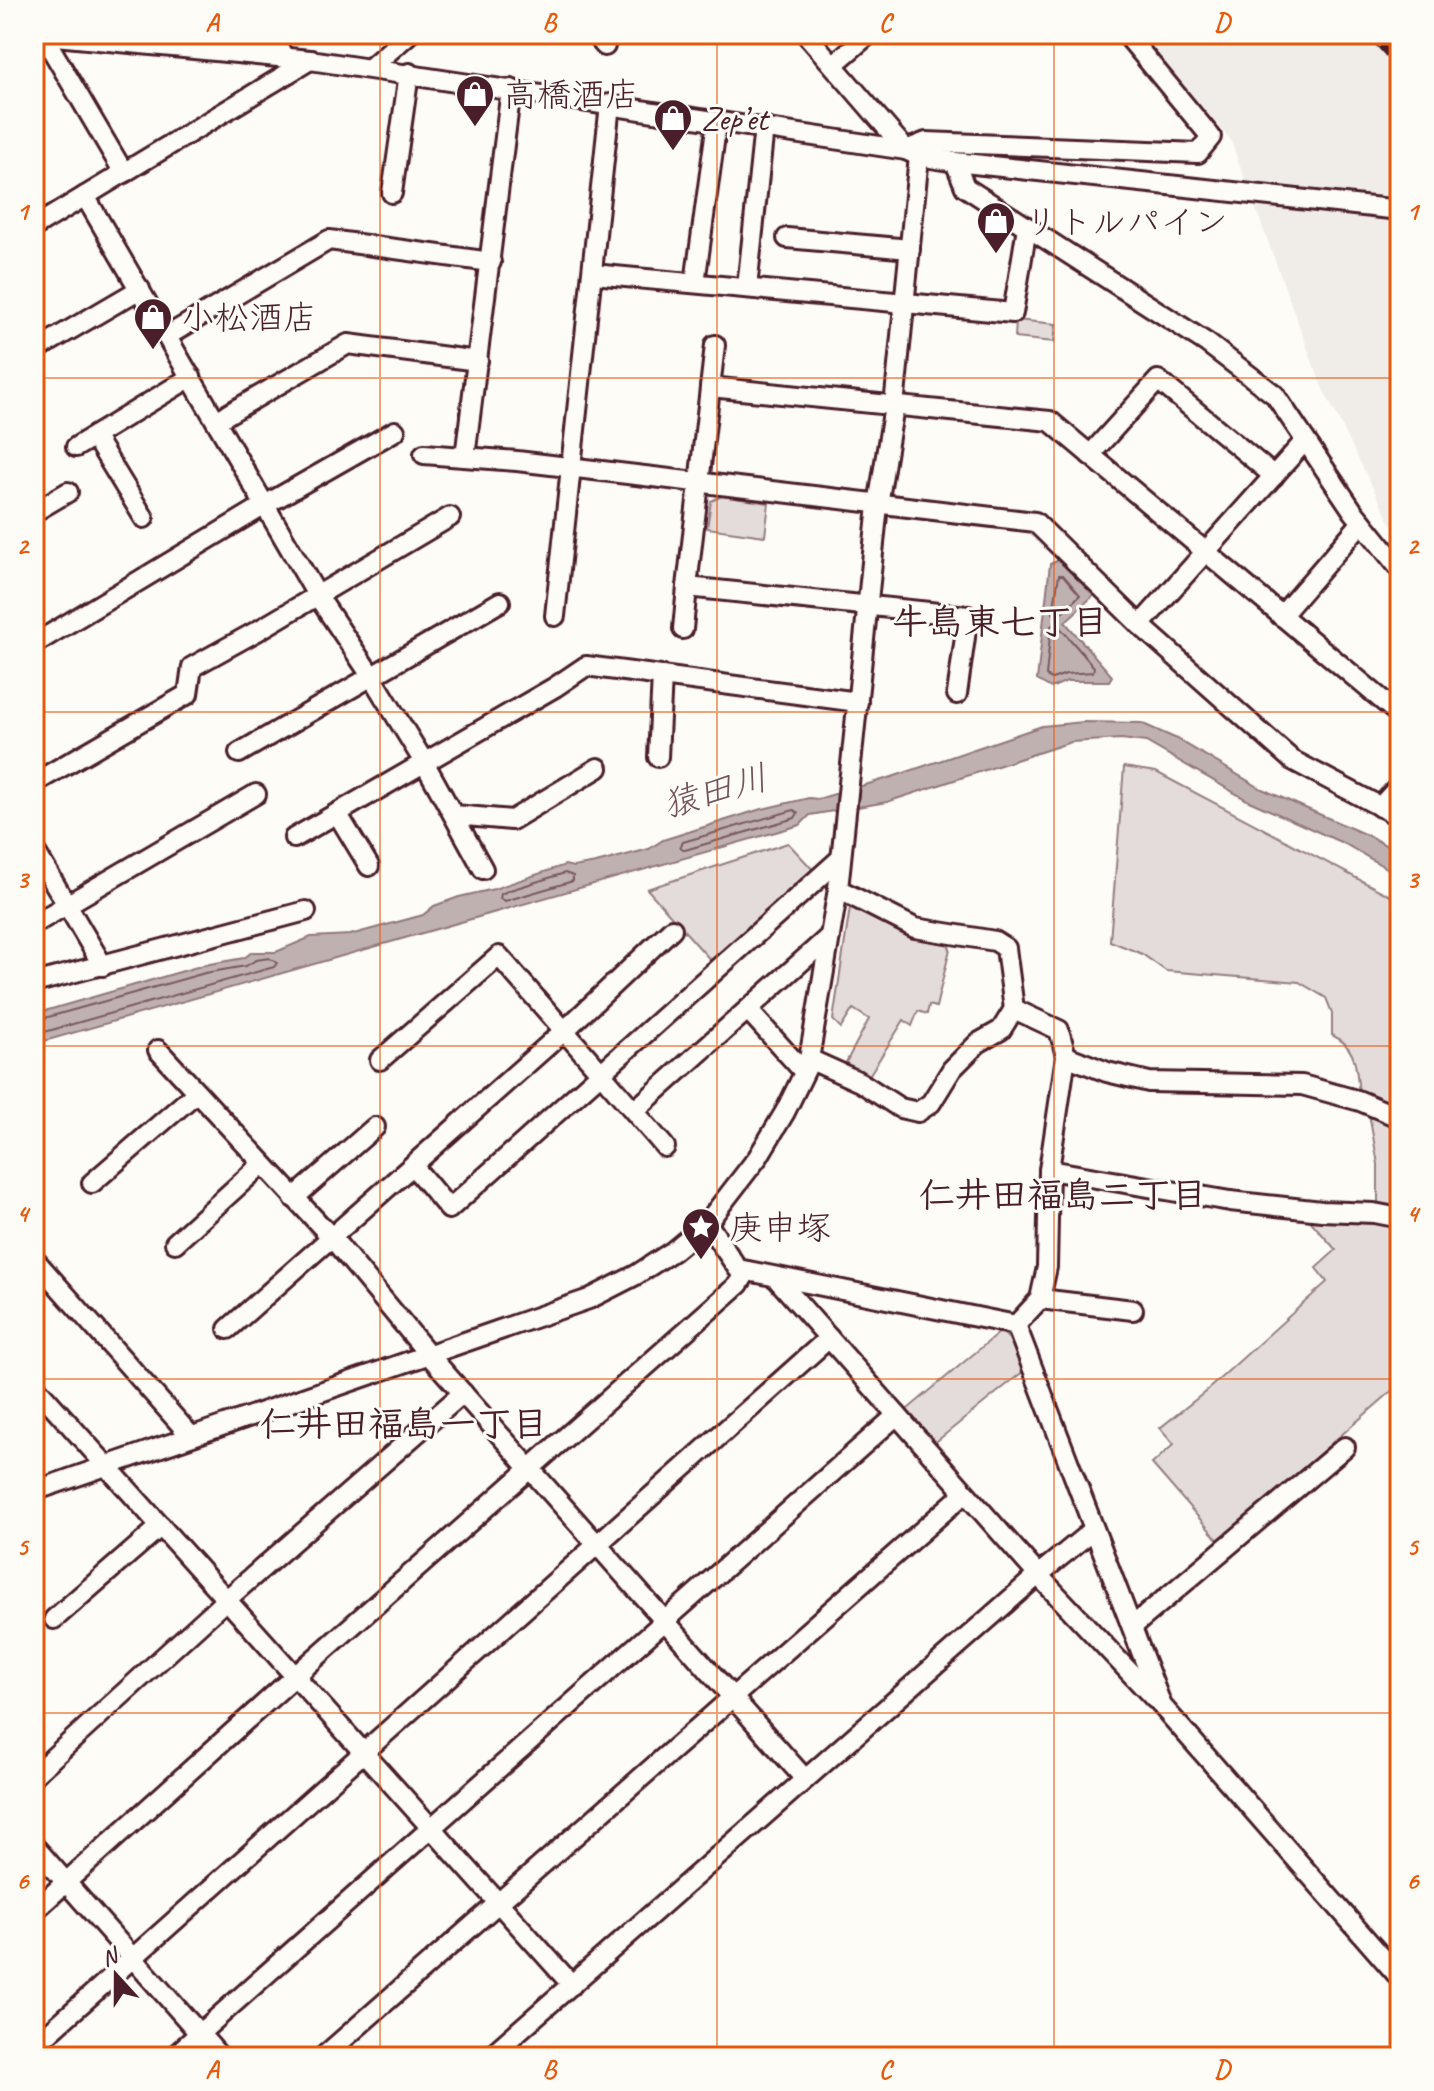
<svg xmlns="http://www.w3.org/2000/svg" width="1434" height="2091" font-family="Caveat,'Klee One',sans-serif">
  <rect width="100%" height="100%" fill="#fdfcf7"/>
  <filter id="ink" filterUnits="userSpaceOnUse"><feTurbulence type="fractalNoise" baseFrequency=".0125" numOctaves="2"/><feDisplacementMap in="SourceGraphic" scale="16" xChannelSelector="R" yChannelSelector="G"/><feConvolveMatrix kernelMatrix="1 2 1 2 8 2 1 2 1" color-interpolation-filters="sRGB"/></filter>
  <g filter="url(#ink)">
    <path fill="#f0ece8" d="M1140,34L1400,35V541L1322,387L1230,139Z"/>
    <g fill="#e3dcda" stroke="#967e82" stroke-width="2">
      <path d="M1016,320L1056,324L1054,342L1015,338Z"/>
      <path d="M722,496L769,503L765,536L707,528L711,501Z"/>
      <path d="M1124,767L1156,772L1400,901V932L1393,950L1400,962V1111L1359,1093C1356,1068 1357,1047 1332,1035V1013L1326,998L1299,982L1166,971L1142,954L1110,941Z"/>
      <path d="M788,843L816,873L713,963L647,889Z"/>
      <path d="M851,901L947,940L950,949L936,1007L929,1005L927,1014L918,1011L912,1026L904,1020L867,1079L843,1068L869,1019L853,1009L841,1028L833,1020Z"/>
      <path d="M1369,1114L1400,1129V1210L1378,1205V1164Z"/>
      <path d="M1305,1215L1400,1223V1384L1219,1541L1152,1464L1174,1444L1160,1428L1205,1392L1327,1282L1316,1268L1336,1250Z"/>
      <path d="M1001,1331L1015,1345L1025,1370L932,1445L903,1413Z"/>
    </g>
    <g fill="#c0b1b1" stroke="#91777b" stroke-width="2">
      <path d="M1059,560L1094,595L1065,622L1112,676L1109,681H1067L1051,688L1037,680L1050,564Z"/>
      <path d="M1084,722L1141,723L1177,739L1262,789L1371,837L1400,853V876L1345,844L1249,801L1146,742L1121,739L1071,742L887,802L810,815L800,825L34,1044V1014L204,965L244,958L252,952H276L311,937L350,935L423,915L434,906L459,897L494,889L565,865L573,867L596,863L649,849L663,840L758,810L809,798L818,799L892,777L1042,726Z"/>
    </g>
    <g fill="none" stroke-linecap="round" stroke-linejoin="round">
      <g stroke="#795961" stroke-width="2">
        <path d="M1059,575H1063L1080,595L1057,617L1053,613Z"/>
        <path d="M1056,623L1094,667L1093,672L1066,674L1052,679L1046,676L1051,626Z"/>
        <path d="M794,810L798,813L795,818L685,850L680,847L683,842Z"/>
        <path d="M565,873L573,876V881L505,901L500,899L501,894L510,890Z"/>
        <path d="M34,1021L205,973L246,966L256,960L269,958L277,963L274,967L34,1035"/>
      </g>
      <defs>
        <g id="minor">
          <path d="M34,34L310,60L906,150L919,156L955,162L1400,210"/>
          <path d="M270,34L284,57"/>
          <path d="M595,34L605,46"/>
          <path d="M806,34L906,150"/>
          <path d="M43,35L124,173"/>
          <path d="M834,64L869,34"/>
          <path d="M370,68L409,34"/>
          <path d="M906,150L926,142L1198,153L1211,137L1126,34"/>
          <path d="M955,162L965,187L1207,343L1275,395L1353,511L1400,569"/>
          <path d="M392,193L409,73"/>
          <path d="M85,196L317,595L372,677L424,762L483,869"/>
          <path d="M34,227L310,60"/>
          <path d="M787,238L910,249"/>
          <path d="M593,274L1013,313L1027,227"/>
          <path d="M695,283L717,121"/>
          <path d="M747,288L764,127"/>
          <path d="M167,336L329,240L491,262"/>
          <path d="M715,345L687,587L968,616L957,694"/>
          <path d="M34,351L140,289"/>
          <path d="M710,387L1050,421L1400,715"/>
          <path d="M216,421L348,344L478,361"/>
          <path d="M94,436L144,518"/>
          <path d="M76,447L191,377"/>
          <path d="M424,454L517,461L1035,522L1140,625L1292,760L1400,817"/>
          <path d="M1090,455L1158,380L1274,476"/>
          <path d="M465,457L511,89"/>
          <path d="M34,512L68,492"/>
          <path d="M555,616L610,104"/>
          <path d="M1281,616L1362,522"/>
          <path d="M1140,625L1304,442"/>
          <path d="M683,629L687,587"/>
          <path d="M34,644L265,505L395,431"/>
          <path d="M239,753L500,602"/>
          <path d="M658,757L662,676"/>
          <path d="M34,783L188,694L192,667L259,630L450,517"/>
          <path d="M1380,807L1400,785"/>
          <path d="M337,813L369,866"/>
          <path d="M454,815L512,820L598,768"/>
          <path d="M294,838L555,687L586,666L858,702"/>
          <path d="M34,849L103,966"/>
          <path d="M838,889L915,928L995,941L1006,948L1014,1009L1059,1030L1066,1056L1049,1170L1047,1267L1040,1299L1016,1325"/>
          <path d="M34,924L256,794"/>
          <path d="M34,983L306,911"/>
          <path d="M748,1010L804,1072"/>
          <path d="M158,1050L333,1239L429,1355L805,1779"/>
          <path d="M1066,1056L1107,1072L1149,1082L1302,1085L1360,1101L1400,1118"/>
          <path d="M809,1059L860,1082L900,1108L918,1112L931,1103L952,1069L978,1043L1001,1030L1014,1009"/>
          <path d="M380,1060L499,956L601,1073L840,859"/>
          <path d="M634,1111L830,936"/>
          <path d="M413,1166L449,1209L601,1073L665,1147"/>
          <path d="M1049,1170L1230,1201L1322,1211L1374,1213L1400,1218"/>
          <path d="M92,1183L196,1093"/>
          <path d="M294,1198L375,1127"/>
          <path d="M707,1223L738,1269L1016,1325L1162,1706L1400,1978"/>
          <path d="M175,1243L262,1164"/>
          <path d="M34,1259L190,1435"/>
          <path d="M777,1279L1038,1575L1155,1699"/>
          <path d="M1040,1299L1133,1310"/>
          <path d="M228,1329L564,1031L672,929"/>
          <path d="M34,1385L572,1985"/>
          <path d="M34,1491L589,1299L636,1275L673,1251L707,1223L758,1157L785,1112L808,1065L838,889L878,505L894,406L919,156"/>
          <path d="M54,1619L161,1526"/>
          <path d="M1133,1626L1345,1447"/>
          <path d="M34,1775L227,1599L463,1393"/>
          <path d="M34,1846L220,2057"/>
          <path d="M34,1911L295,1676L739,1284L747,1271"/>
          <path d="M34,2046L829,1338"/>
          <path d="M173,2057L897,1415"/>
          <path d="M323,2057L965,1493"/>
          <path d="M489,2057L1038,1575L1093,1530"/>
        </g>
      </defs>
      <use href="#minor" stroke="#4a1f2b" stroke-width="24"/>
      <use href="#minor" stroke="#fdfcf7" stroke-width="18"/>
      <defs>
        <g id="rail">
          <path d="M1371,34L1400,67"/>
          <path d="M1387,34L1400,49"/>
        </g>
      </defs>
      <use href="#rail" stroke="#4a1f2b" stroke-width="8"/>
      <use href="#rail" stroke="#fdfcf7" stroke-width="5" stroke-dasharray="15" stroke-linecap="butt"/>
    </g>
  </g>
  <path fill="none" stroke="#e8590c" stroke-width="2" stroke-opacity="0.55" d="M380,34V2057M717,34V2057M1054,34V2057M34,378H1400M34,712H1400M34,1046H1400M34,1379H1400M34,1713H1400"/>
  <defs>
    <symbol id="shop-pin" viewBox="-11 -11 22 30"><path d="M0 17L-7.5 6A9.5 9.5 0 1 1 7.5 6Z" fill="#4a1f2b" stroke="#fdfcf7"/><path d="M-5-2.5h2.3a2.7 3.5 0 0 1 5.4 0H5L5.5 6h-11ZM-1.5-2.5h3a1.5 2.3 0 0 0-3 0Z" fill="#fff"/></symbol>
    <symbol id="sight-pin" viewBox="-11 -11 22 30"><path d="M0 17L-7.5 6A9.5 9.5 0 1 1 7.5 6Z" fill="#4a1f2b" stroke="#fdfcf7"/><path d="M0-6L1.8-2.2L6-1.7L2.9 1.2L3.7 5.4L0 3.3L-3.7 5.4L-2.9 1.2L-6-1.7L-1.8-2.2Z" fill="#fff"/></symbol>
  </defs>
  <g fill-rule="evenodd">
    <use href="#shop-pin" x="453" y="72" width="44" height="60"/>
    <use href="#shop-pin" x="651" y="96" width="44" height="60"/>
    <use href="#shop-pin" x="974" y="199" width="44" height="60"/>
    <use href="#shop-pin" x="131" y="295" width="44" height="60"/>
    <use href="#sight-pin" x="679" y="1205" width="44" height="60"/>
  </g>
  <g text-anchor="middle" dominant-baseline="central" stroke-width="6" stroke-linejoin="round" paint-order="stroke">
    <g font-size="34" fill="#4a1f2b" stroke="#fdfcf7" text-anchor="start">
      <text x="503" y="94">高橋酒店</text>
      <text x="701" y="118">Zep’et</text>
      <text x="1024" y="221">リトルパイン</text>
      <text x="181" y="317">小松酒店</text>
      <text x="729" y="1227">庚申塚</text>
    </g>
    <g font-size="36" font-weight="bold" fill="#4a1f2b" stroke="#fdfcf7">
      <text x="1000" y="622">牛島東七丁目</text>
      <text x="1063" y="1195">仁井田福島二丁目</text>
      <text x="404" y="1424">仁井田福島一丁目</text>
    </g>
    <g font-size="36" font-style="italic" fill="#73525a" stroke="#fdfcf7">
      <text transform="translate(715 791) rotate(-16)">猿田川</text>
    </g>
  </g>
  <rect width="1434" height="2091" fill="none" stroke="#fdfcf7" stroke-width="88"/>
  <g transform="translate(116 1975) rotate(339)" stroke="#fdfcf7" stroke-width="6" paint-order="stroke">
  <path d="M0-6L14 30L0 20L-14 30Z" fill="#4a1f2b"/>
  <text y="-12" font-size="22" font-weight="bold" text-anchor="middle" fill="#4a1f2b">N</text>
  </g>
  <rect x="44" y="44" width="1346" height="2003" fill="none" stroke="#e8590c" stroke-width="3"/>
  <g font-size="26" text-anchor="middle" font-weight="bold" fill="#e8590c">
    <text x="212" y="31">A</text>
    <text x="549" y="31">B</text>
    <text x="885" y="31">C</text>
    <text x="1222" y="31">D</text>
    <text x="22" y="220">1</text>
    <text x="1412" y="220">1</text>
    <text x="22" y="554">2</text>
    <text x="1412" y="554">2</text>
    <text x="22" y="888">3</text>
    <text x="1412" y="888">3</text>
    <text x="22" y="1222">4</text>
    <text x="1412" y="1222">4</text>
    <text x="22" y="1555">5</text>
    <text x="1412" y="1555">5</text>
    <text x="22" y="1889">6</text>
    <text x="1412" y="1889">6</text>
    <text x="212" y="2078">A</text>
    <text x="549" y="2078">B</text>
    <text x="885" y="2078">C</text>
    <text x="1222" y="2078">D</text>
  </g>
</svg>
